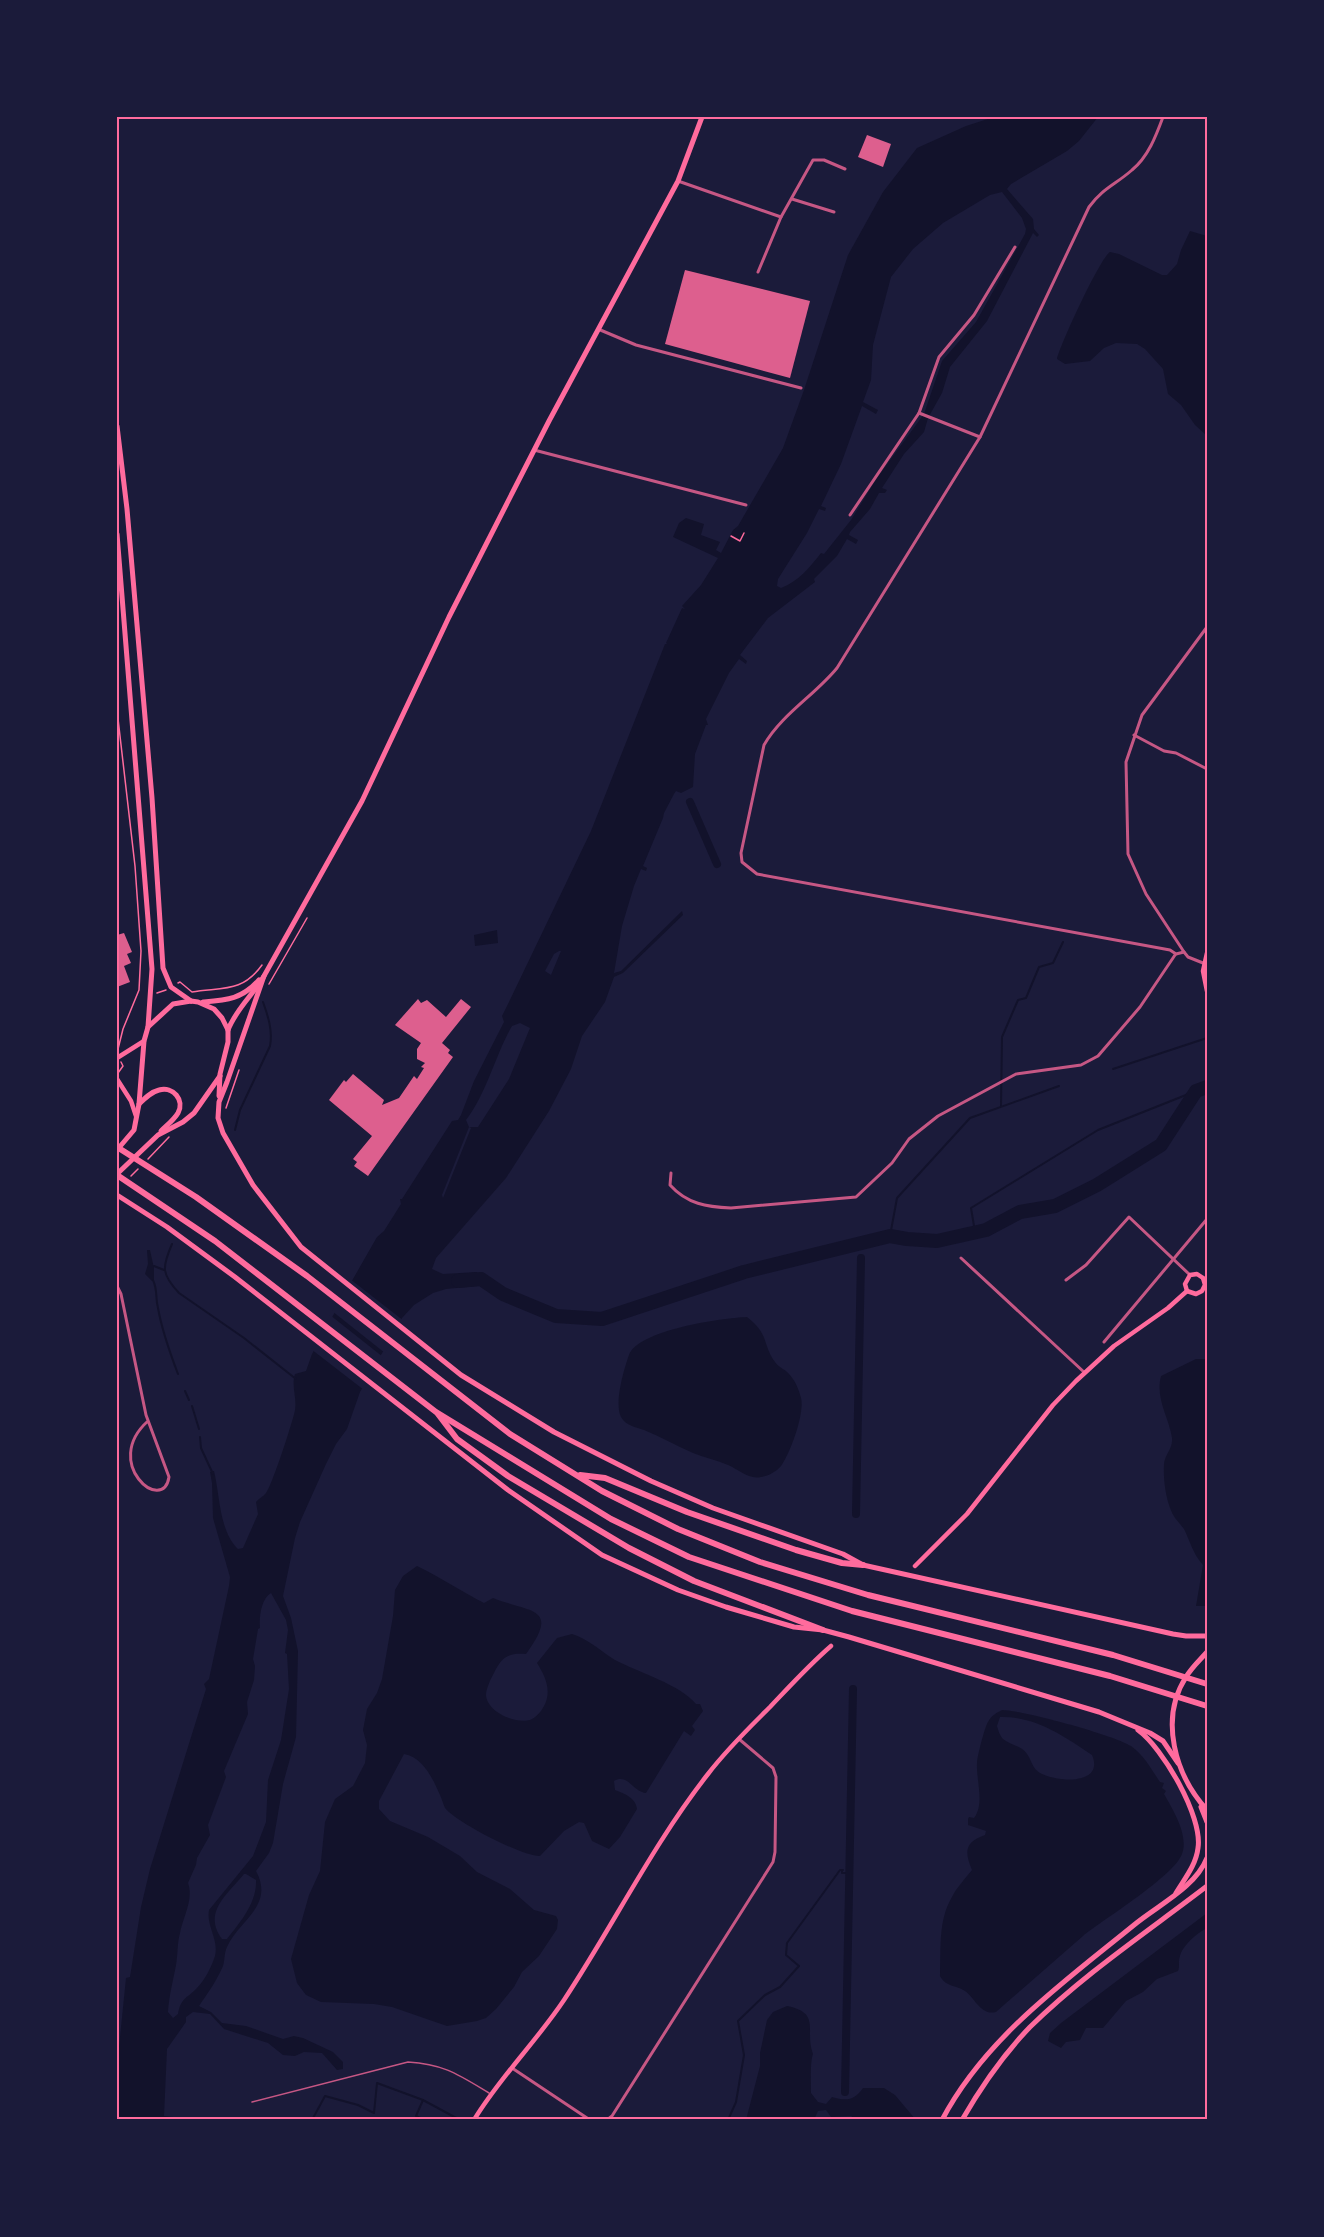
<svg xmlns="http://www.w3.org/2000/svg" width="1324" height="2237" font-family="'Times New Roman',serif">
  <rect width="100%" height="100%" fill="#1b1b3a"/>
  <g fill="#12122b" fill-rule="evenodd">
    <path d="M994,117H1098L1079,141L1067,151L1011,184L1007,189L1033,219L1034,229L1039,235L1037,237L1033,233L987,321L950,367L942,393L928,418L924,432L904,454L882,488L887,490L885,493H879L870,509L850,532L849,535L858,540L856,544L847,539L837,556L814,579L815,582L768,618L740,655L747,661L746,664L739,659L729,673L706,719L708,725H706L695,754L693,787L681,793L676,791L674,794L664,813L663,818L643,866L647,868L646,871L641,869L634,886L622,926L614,973L621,971L682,911L683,915L623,973L614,977L605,1002L582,1036L571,1069L549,1111L506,1178L436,1258L432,1269L443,1274L477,1272V1286L446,1289L433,1293L414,1305L402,1318L360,1392L347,1429L336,1444L326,1464L300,1522L295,1538L283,1596L291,1618L298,1651L296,1737L283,1784L273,1843L269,1853L256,1871C275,1906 238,1921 227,1947C224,1953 225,1960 223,1966C217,1980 208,1993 199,2006L211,2012L222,2023L246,2026L283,2039L294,2036L303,2038L333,2052L343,2062V2069L337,2070L322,2053L304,2052L295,2056L283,2055L268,2043L224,2029L210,2014L193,2012L186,2017V2022L167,2049L164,2116L173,2117V2120H117L119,2047L126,1978L130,1977L141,1907L150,1869L206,1689L204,1684L209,1679L229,1586L230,1577L213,1518L212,1483L210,1472L214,1471C220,1495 219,1531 238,1549L243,1548L258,1514L256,1502C259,1498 263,1497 266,1493C272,1486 293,1421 295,1410C297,1397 291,1386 295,1374L306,1371L312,1354L353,1279L377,1237L384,1231L401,1204L400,1199H402L452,1121L458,1120L461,1115L474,1081L504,1022L502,1016L508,1004L591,831L665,644H667L666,643L682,608L685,609L682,606L701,585L718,558L673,537L679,523L686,518L704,524L701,535L720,542L716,550L721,553L733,530L738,526L783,448L804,390L848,255L883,192L917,148L966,126ZM1002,192L1022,218L1026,229L1025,234L976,322L942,361L924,414L877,478L851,520L824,554L821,553C811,566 798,582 781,588L777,586L778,579L807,533L819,509L825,511L826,508L821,506L841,464L862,406L876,414L878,410L863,402L871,380L873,345L891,277L913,249L943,223L990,195ZM559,951H561L551,975L545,971L554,954ZM520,1023L530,1028L509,1079L478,1127H469L466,1120C486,1095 496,1053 512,1026ZM271,1593L286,1620L288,1630L285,1653L287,1654L289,1689L281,1740L268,1780L266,1822L253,1856L209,1910C206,1926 219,1939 215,1956C211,1968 205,1980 196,1989C186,1999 181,1998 178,2014L173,2018L168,2012C169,1996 173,1981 176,1965C178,1954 177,1944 180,1933C183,1917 194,1899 188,1883L196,1865L197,1858L210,1835L208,1825L226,1777L224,1771L248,1714L247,1702L254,1680L255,1666L253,1659L258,1629L260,1628C259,1617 261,1599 271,1593ZM244,1874H246L256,1880C257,1903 240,1922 227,1939H222C202,1912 228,1894 244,1874Z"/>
    <path d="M1190,231L1207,236V436L1195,425L1181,405L1168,394L1163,369L1145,349L1137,344L1116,343L1104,348L1090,361L1065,364L1057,359C1060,345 1100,258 1110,252L1119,254L1162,275H1167L1177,264L1181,250Z"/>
    <path d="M497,930L498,943L475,946L474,935Z"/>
    <path d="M147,1250H150L154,1268V1280L152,1281L145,1274L148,1264Z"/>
    <path d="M747,1317C770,1335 762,1344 775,1362C779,1368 785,1369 789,1374C795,1380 799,1390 801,1398C805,1413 790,1454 781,1466C776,1472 768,1476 761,1477C749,1480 738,1469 728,1465C717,1460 705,1458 693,1453C677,1446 661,1437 644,1430C636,1427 626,1426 621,1417C614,1403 624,1369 629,1355C638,1330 722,1318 747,1317Z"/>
    <path d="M1196,1359H1207V1606H1196L1203,1565C1193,1554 1190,1541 1184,1529C1181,1525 1178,1522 1175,1518C1166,1504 1163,1480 1164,1464C1165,1454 1173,1449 1172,1438C1169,1417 1155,1399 1161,1376Z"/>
    <path d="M417,1566C440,1577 461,1591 484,1603L493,1598C530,1613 561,1606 526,1654C509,1653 502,1656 494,1673C491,1678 486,1689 486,1695C487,1712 515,1724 530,1720C535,1718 538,1714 541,1711C553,1694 547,1679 537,1663L557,1638L572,1634C587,1638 602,1652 615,1660C638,1672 681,1685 696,1704H700L703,1711L692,1726L695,1730L691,1736L684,1731L646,1793C633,1792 628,1773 614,1781L615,1790C625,1794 636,1798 637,1809L620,1837L609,1849L592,1841L584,1823L579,1822L564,1831L540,1856C523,1857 456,1822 445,1808C443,1804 442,1799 440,1795C433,1779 423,1757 404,1754L379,1801V1809L390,1821L428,1837L460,1856L477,1872L510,1889L534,1910L556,1916L558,1920L557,1929L539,1956L522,1972L514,1987L496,2009L486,2018L477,2021L447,2026L392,2007L374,2004L321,2002L306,1995L297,1983L291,1959L309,1895L320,1871L325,1822L335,1799L353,1786L365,1763L367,1745L363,1730L367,1709L377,1693L382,1679L393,1616L395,1590L403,1576Z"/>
    <path d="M1002,1710C1022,1710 1114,1735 1131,1746C1144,1755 1151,1769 1160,1782L1164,1783L1162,1788L1166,1791L1164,1794C1173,1810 1189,1835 1182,1854C1174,1876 1104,1919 1083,1936C1054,1961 1025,1987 996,2012C981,2016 975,1998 965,1991C956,1985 946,1987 940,1976C941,1950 938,1920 952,1897C957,1887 965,1879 972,1870C964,1851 965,1842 985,1835L986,1831L968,1825V1819L969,1817L974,1818C985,1804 976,1780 977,1763C977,1757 985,1726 988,1722C991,1716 996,1713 1002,1710ZM1000,1717C1035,1716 1064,1736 1092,1755C1105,1786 1056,1782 1040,1773C1032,1768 1032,1761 1027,1754C1022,1746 1010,1745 1003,1739C1000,1736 998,1730 997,1726Z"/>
    <path d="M1207,1913V1928C1197,1933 1183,1945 1180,1956C1178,1961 1180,1966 1178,1971L1157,1979L1143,1992L1126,2001L1103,2028H1086L1080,2040L1066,2042L1061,2048L1048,2041L1050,2033L1061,2023Z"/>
    <path d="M787,2006C822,2013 804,2031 813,2054C810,2062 811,2083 811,2093L818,2102L826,2104L832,2097C846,2101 854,2101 863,2088H884L895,2095L916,2120H856L851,2116L831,2117L826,2110L818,2111L814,2120H746L760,2066V2053L767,2020L773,2012Z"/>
  </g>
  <g fill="#1b1b3a">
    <path d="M469,1127L471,1128L443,1198L442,1195Z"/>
    <path d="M350,1279L404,1321L385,1353L332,1311Z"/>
    <path d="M330,1315L383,1357L364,1390L311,1349Z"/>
  </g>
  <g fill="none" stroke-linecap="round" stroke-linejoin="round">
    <g stroke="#12122b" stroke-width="2">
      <path d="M1113,1069L1207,1038"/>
      <path d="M1001,1106L1002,1037L1018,1000L1026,998L1039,967L1053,963L1063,942"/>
      <path d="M235,1130L240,1110L270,1046C273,1031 268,1016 263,1002"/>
      <path d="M975,1232L971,1208L1098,1130L1196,1091"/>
      <path d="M890,1236L897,1198L970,1118L1059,1086"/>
      <path d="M172,1244C162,1267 161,1274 179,1293L244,1338L296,1379"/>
      <path d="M154,1266L164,1270"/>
      <path d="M153,1280C158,1291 155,1297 158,1308C162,1331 170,1353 178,1374"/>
      <path d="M185,1391L189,1400"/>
      <path d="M192,1406L199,1429"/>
      <path d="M200,1437L201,1448L213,1474"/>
      <path d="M842,1870V1873H850"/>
      <path d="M423,2100L416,2116L424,2120"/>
      <path d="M312,2120L325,2096L358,2105L374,2113L377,2083L423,2100L460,2120"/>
      <path d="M728,2120L736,2102L744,2055L738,2021L765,1995L780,1987L799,1966L786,1955L787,1943L840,1870H843"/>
    </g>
    <g stroke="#12122b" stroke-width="8">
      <path d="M690,802L717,864"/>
      <path d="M856,1514L861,1258"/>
      <path d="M845,2092L853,1689"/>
    </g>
    <path stroke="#12122b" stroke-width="14" d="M458,1281L481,1279L503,1294L556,1316L602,1319L744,1272L890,1236L907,1239L937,1241L986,1230L1020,1212L1055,1206L1097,1185L1161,1145L1196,1091L1207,1087"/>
  </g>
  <g fill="#dd5f8e">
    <path d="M867,135L891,144L883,167L858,157Z"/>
    <path d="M685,270L810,301L790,378L665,344Z"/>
    <path d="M124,933L132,952L127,954L131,963L124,966L130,982L117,987V935Z"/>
    <path d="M418,999L421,1003L427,1000L446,1017L461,999L471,1007L442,1043L450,1050L448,1053L453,1057L368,1176L354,1166L357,1162L353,1159L372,1136L329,1100L344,1080L346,1082L353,1074L384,1100L382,1105L399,1098L414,1076L417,1079L424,1068L421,1067L425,1063L417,1059V1049L421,1043L395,1025Z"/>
  </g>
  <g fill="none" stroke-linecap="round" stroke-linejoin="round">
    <g stroke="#ff6b9d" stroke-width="1.5">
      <path d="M731,536L740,541L744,533"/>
      <path d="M117,653V661"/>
      <path d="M117,710L135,866L141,951L139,990L123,1029L118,1049"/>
      <path d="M178,983L180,982L192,992C222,987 242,993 262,965"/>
      <path d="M269,984L307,918"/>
      <path d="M157,993L166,990"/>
      <path d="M118,1073L123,1066L121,1062"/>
      <path d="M226,1108L239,1070"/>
      <path d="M148,1159L169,1137"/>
      <path d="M131,1176L138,1169"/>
    </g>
    <path stroke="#c65784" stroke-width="1.5" d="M252,2102L408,2062C444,2064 459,2075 489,2093"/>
    <g stroke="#c65784" stroke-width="3">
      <path d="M1163,117C1156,136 1148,157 1132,170C1115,185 1103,188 1089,207L980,437L837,668C815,695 782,714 764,745L741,853L742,862L757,874L1170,950L1176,954L1184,952"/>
      <path d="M678,181L781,217L813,160H824L845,169"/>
      <path d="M792,199L834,212"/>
      <path d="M758,272L781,217"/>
      <path d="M598,329L636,345L801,388"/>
      <path d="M919,413L980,437"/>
      <path d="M534,450L746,505"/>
      <path d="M850,515L919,413L939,357L974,315L1015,247"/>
      <path d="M1134,735L1164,751L1176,753L1207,769"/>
      <path d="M1203,963L1188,957L1184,952L1146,894L1128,854L1126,762L1142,715L1207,627"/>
      <path d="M671,1173L670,1185C687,1204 707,1207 731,1208L856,1197L892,1163L909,1139L938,1116L1016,1074L1081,1065L1098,1056L1140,1007L1175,955"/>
      <path d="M961,1258L1085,1373"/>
      <path d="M1066,1280L1086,1265L1129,1217L1190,1275"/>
      <path d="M117,1286L121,1294L146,1415L169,1477C163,1515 101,1463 148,1421"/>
      <path d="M1104,1342L1207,1219"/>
      <path d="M512,2068L590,2120"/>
      <path d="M607,2120L612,2116L773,1862L775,1852L776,1777L773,1768L739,1739"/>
    </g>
    <g stroke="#ff6b9d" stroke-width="4.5">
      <path d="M1207,953L1203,971L1207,991"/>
      <path d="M117,1058L144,1041"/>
      <path d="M117,1079L131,1101L136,1116"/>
      <path d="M1187,1291L1185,1284L1190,1275L1197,1274L1203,1278"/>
      <path d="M1187,1291L1196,1294L1202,1291L1205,1285L1203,1278"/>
      <path d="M915,1566L967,1514L1053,1405L1076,1381L1114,1346L1168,1308L1187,1291"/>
      <path d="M474,2120C500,2077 536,2042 564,2000C613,1926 653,1844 708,1774C727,1749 748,1729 770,1707C790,1686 809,1665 831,1646"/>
    </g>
    <g stroke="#ff6b9d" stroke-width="5">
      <path d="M117,426L127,509L152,798L163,968L171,987L191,1001"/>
      <path d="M117,534L152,969L148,1027"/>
      <path d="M264,976L227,1082L219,1102L218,1118L223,1133L253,1185L301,1247L461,1375L554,1432L651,1481L713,1508L843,1554L863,1565L1173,1634L1186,1636H1207"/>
      <path d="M203,1002C227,1000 242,999 259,980"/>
      <path d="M228,1030C236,1009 253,995 264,976L362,801L449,617L549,421L678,181L702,117"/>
      <path d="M139,1104C145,1098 151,1092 159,1090C173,1086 185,1100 178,1113C174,1120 166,1126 161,1131"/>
      <path d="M117,1150L134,1130L139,1104L144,1041L148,1027L173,1004L191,1001L198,1002L214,1009L222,1018L228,1030V1042L220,1074L219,1096"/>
      <path d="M117,1174L158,1135L183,1122L194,1113L220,1076"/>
      <path d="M117,1195L167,1227L235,1277L508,1490L602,1555L678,1590L726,1607L794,1627L823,1630L849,1637L1099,1712L1150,1733L1163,1741L1178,1763"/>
      <path d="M1138,1730C1163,1748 1203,1817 1198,1848C1196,1865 1185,1878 1176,1893"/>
    </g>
    <g stroke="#ff6b9d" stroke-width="5">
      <path d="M1207,1652C1200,1660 1192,1667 1186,1677C1159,1719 1175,1775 1207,1810"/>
      <path d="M1201,1807L1207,1822"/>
      <path d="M942,2120C985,2038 1064,1982 1134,1925C1158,1905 1195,1888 1207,1858"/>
      <path d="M962,2120C981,2087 1003,2055 1030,2027C1084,1974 1147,1932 1207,1886"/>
    </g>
    <g stroke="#ff6b9d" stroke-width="6">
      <path d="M117,1147L196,1197L307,1276L510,1434L602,1491L678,1529L760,1562L868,1595L1113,1655L1207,1684"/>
      <path d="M117,1175L215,1241L436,1412L611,1519L689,1557L852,1611L1110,1676L1207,1706"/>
      <path d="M438,1414L457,1439L508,1476L629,1548L694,1581L823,1630"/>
      <path d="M580,1475L605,1478L687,1512L796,1550L842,1563L863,1565"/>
    </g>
  </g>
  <rect width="1324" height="2237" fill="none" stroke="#1b1b3a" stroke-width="237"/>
  <rect x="118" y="118" width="1088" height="2000" fill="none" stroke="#ff6b9d" stroke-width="2"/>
</svg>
